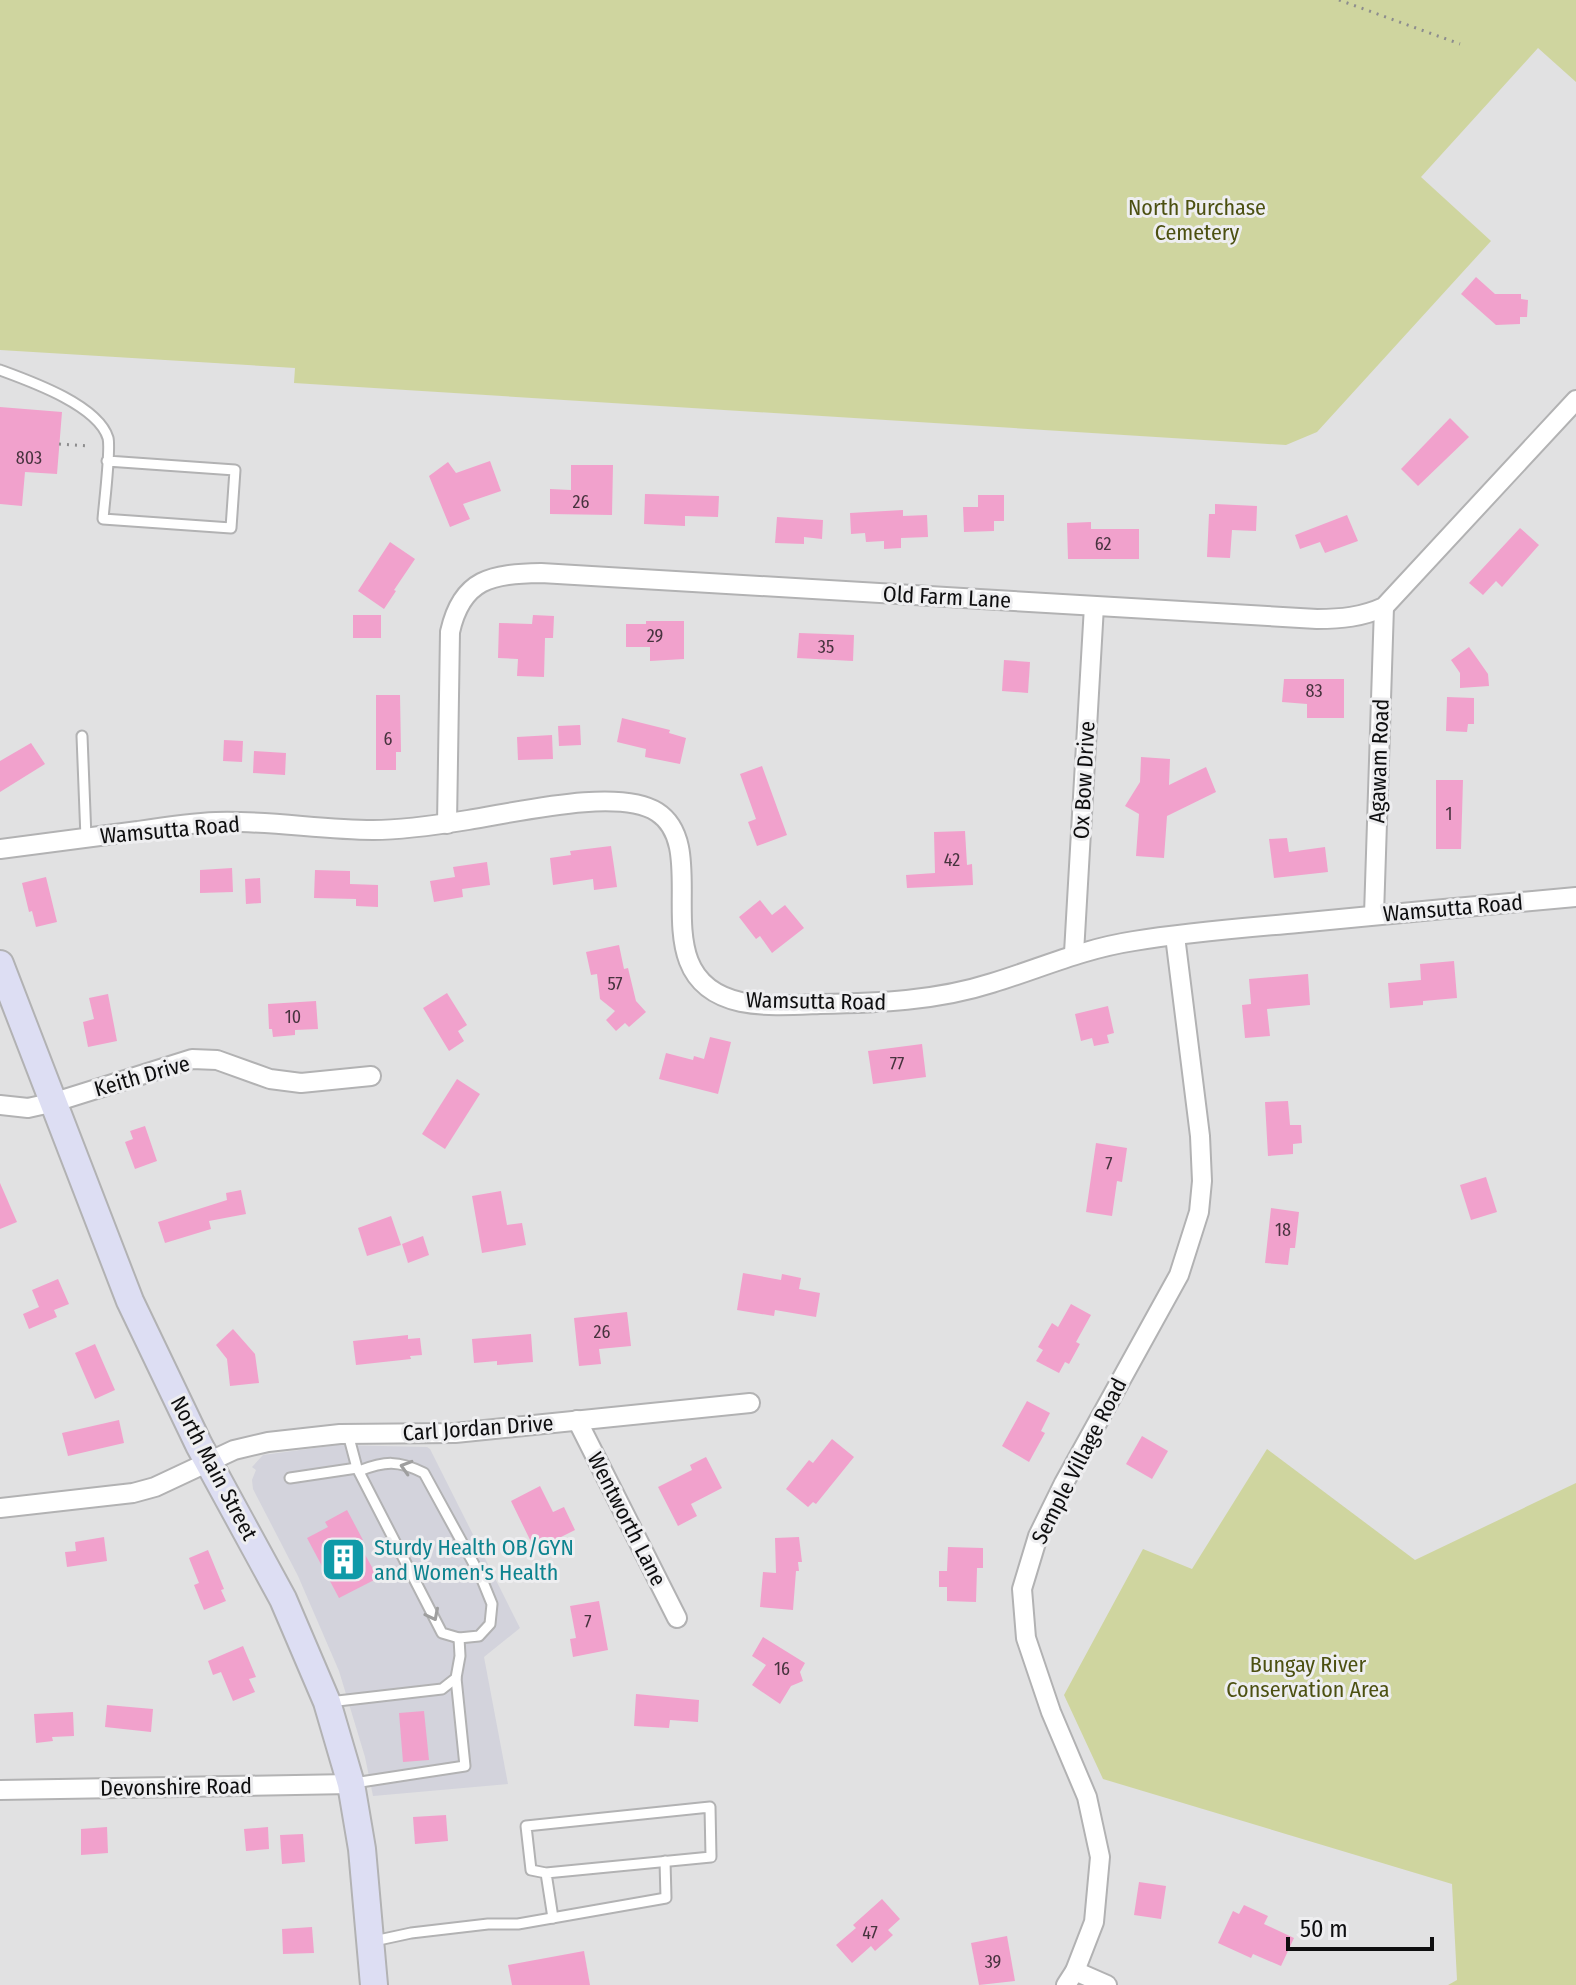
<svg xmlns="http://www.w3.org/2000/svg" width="1576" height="1985" font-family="'Fira Sans Condensed',sans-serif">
  <rect width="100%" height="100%" fill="#e1e1e2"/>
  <path fill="#d3d3dc" d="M337,1445L427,1447L430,1449L520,1628L484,1657L508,1784L373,1796L365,1757L339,1671L298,1576L253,1489L252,1480L256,1470L252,1467L263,1455Z"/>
  <g fill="#cfd59f">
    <path d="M0,0H1576V82L1538,48L1421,177L1491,241L1317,432L1286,445L294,383L295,368L0,350Z"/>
    <path d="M1267,1449L1415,1560L1576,1483V1985H1448L1457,1980L1452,1884L1103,1779L1064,1695L1143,1549L1192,1569Z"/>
  </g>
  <g fill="#f1a1cc">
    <path d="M1476,277L1495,294H1521V299L1528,300L1527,317H1520V324L1496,325L1461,294Z"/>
    <path d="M0,407L62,412L57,474L25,472L22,506L0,504Z"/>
    <path d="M1450,418L1469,437L1418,486L1401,469Z"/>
    <path d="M490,461L501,491L463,504L470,519L450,527L429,476L448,462L456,473Z"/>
    <path d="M571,465H613L612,515L550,514V489L571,490Z"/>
    <path d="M645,494L719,496L718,517L685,516V526L644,524Z"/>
    <path d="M978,495H1004V521H994V531L964,532L963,507H978Z"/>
    <path d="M1215,504L1257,506L1256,531L1232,530L1230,558L1207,557L1209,514H1215Z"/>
    <path d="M903,510V516L927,515L928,537L901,538V548L884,549V541L866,542L865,533L851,534L850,513Z"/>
    <path d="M1347,515L1358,541L1325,553L1320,542L1300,549L1295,535Z"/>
    <path d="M777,517L823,520L822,539L804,537V544L775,543Z"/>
    <path d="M1091,522V529H1139V559H1068L1067,523Z"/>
    <path d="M1520,528L1539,545L1502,587L1496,581L1483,595L1469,583Z"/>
    <path d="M390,542L415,559L394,590L396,591L384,609L358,591Z"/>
    <rect x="353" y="615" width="28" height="23"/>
    <path d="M533,615L554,616L553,638H545L544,677L517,676L518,659L498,658L499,623L532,624Z"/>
    <path d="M646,621H684V659L650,661V647H626V624H646Z"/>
    <path d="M799,633L854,635L853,661L797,658Z"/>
    <path d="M1469,647L1488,674L1489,686L1460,688V673L1451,660Z"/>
    <path d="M1004,660L1030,662L1028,693L1002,691Z"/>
    <path d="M1284,679H1344V718H1307V704L1282,702Z"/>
    <path d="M376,695H400L401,752H396V770H376Z"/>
    <path d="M1447,697L1474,698V724H1468L1467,732L1446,731Z"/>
    <path d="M622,718L670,730L669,733L686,738L680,764L645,757L646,749L617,742Z"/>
    <path d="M580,725L581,745L559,746L558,726Z"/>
    <path d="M552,735L553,759L518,760L517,737Z"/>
    <path d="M224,740L243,741L242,762L223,761Z"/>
    <path d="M31,743L45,764L0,792V761Z"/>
    <path d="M254,751L286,753L285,775L253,773Z"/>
    <path d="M1141,757L1170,759L1169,785L1206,767L1216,792L1167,816L1164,858L1136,856L1139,814L1125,806L1140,782Z"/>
    <path d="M762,766L787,835L757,846L748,822L756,819L740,774Z"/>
    <path d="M1436,780H1463L1461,849H1436Z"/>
    <path d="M965,831L967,865L972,864L973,885L907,888L906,875L935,873L934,832Z"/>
    <path d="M1287,838L1289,852L1325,847L1328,872L1274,878L1269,839Z"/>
    <path d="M611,846L617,887L594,890L593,879L553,885L550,858L571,855L570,851Z"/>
    <path d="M487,862L490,885L462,889L463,897L434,902L430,881L455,877L453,867Z"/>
    <path d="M232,868L233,892L200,893V870Z"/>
    <path d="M315,870L350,871V884L378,885V907L356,906V899L314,898Z"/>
    <path d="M46,877L57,922L36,927L32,911L29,912L22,883Z"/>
    <path d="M260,878L261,903L246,904L245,879Z"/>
    <path d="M760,900L772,915L785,905L804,928L772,953L760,936L756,939L739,917Z"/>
    <path d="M619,945L624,969L628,968L636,1001L646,1012L629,1027L625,1023L616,1031L606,1020L615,1011L600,999L597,974L591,975L586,952Z"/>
    <path d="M1454,961L1457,998L1423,1001V1005L1390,1008L1388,983L1421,980L1420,964Z"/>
    <path d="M1308,974L1310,1005L1267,1009L1270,1036L1245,1038L1242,1005L1251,1004L1249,979Z"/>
    <path d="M447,993L467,1025L458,1031L464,1041L449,1051L423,1008Z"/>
    <path d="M108,994L117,1041L88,1047L83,1022L94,1019L89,998Z"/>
    <path d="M316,1001L318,1029L295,1030V1035L273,1037L272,1029H269L268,1004Z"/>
    <path d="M1108,1006L1114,1033L1107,1035L1109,1043L1094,1046L1092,1038L1081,1041L1075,1014Z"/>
    <path d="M710,1037L731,1042L718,1094L659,1079L666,1053L693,1060L694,1056L704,1059Z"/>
    <path d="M922,1044L926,1077L873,1084L868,1051Z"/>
    <path d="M457,1079L480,1094L445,1149L422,1134Z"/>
    <path d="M1288,1101L1290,1125H1301L1302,1143L1293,1144V1154L1268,1156L1265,1102Z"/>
    <path d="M145,1126L157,1161L135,1169L125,1142L133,1139L130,1131Z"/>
    <path d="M1096,1143L1127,1148L1122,1182L1117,1181L1112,1216L1086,1212Z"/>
    <path d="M1486,1177L1497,1212L1471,1220L1460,1185Z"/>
    <path d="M0,1183L17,1222L0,1229Z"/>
    <path d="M241,1190L246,1214L209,1221L211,1229L165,1243L158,1222L227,1200L226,1193Z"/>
    <path d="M501,1191L507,1225L522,1223L526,1245L482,1253L472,1196Z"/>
    <path d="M1271,1208L1299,1212L1295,1248H1290L1288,1265L1265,1263Z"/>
    <path d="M391,1216L401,1245L367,1256L358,1228Z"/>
    <path d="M423,1236L429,1255L408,1263L402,1244Z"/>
    <path d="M743,1273L781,1280L782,1274L801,1278L799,1289L820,1293L816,1317L775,1310L774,1316L737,1310Z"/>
    <path d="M58,1279L69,1304L54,1310L57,1317L29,1329L23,1314L39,1307L32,1290Z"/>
    <path d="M1071,1304L1091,1315L1076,1342L1080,1344L1069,1364L1065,1362L1059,1373L1036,1361L1043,1350L1038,1347L1052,1323L1058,1327Z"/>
    <path d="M627,1312L631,1346L599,1349L601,1364L579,1366L574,1318Z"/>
    <path d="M233,1329L255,1354L259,1383L230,1386L227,1359L216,1345Z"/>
    <path d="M531,1334L533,1362L497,1365V1361L474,1363L472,1339Z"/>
    <path d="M408,1335V1339L420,1338L422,1355L410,1356L411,1359L356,1365L353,1341Z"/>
    <path d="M95,1344L115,1390L95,1399L75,1353Z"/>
    <path d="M1027,1401L1050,1413L1041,1431L1045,1433L1029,1462L1002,1446Z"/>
    <path d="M119,1420L124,1443L68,1456L62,1433Z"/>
    <path d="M1142,1436L1168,1451L1152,1479L1126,1464Z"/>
    <path d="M832,1439L854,1457L816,1504L813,1502L808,1507L786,1489L809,1460L813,1463Z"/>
    <path d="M706,1457L722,1488L691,1504L697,1516L678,1526L658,1487L692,1470L690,1465Z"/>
    <path d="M540,1486L553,1512L564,1507L575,1530L535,1550L511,1501Z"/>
    <path d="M347,1510L363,1540L358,1542L378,1578L339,1598L307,1538L328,1527L325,1522Z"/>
    <path d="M104,1537L107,1561L67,1567L65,1552L76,1551L75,1542Z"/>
    <path d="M799,1537L802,1562H798L799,1571H796L793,1610L760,1607L763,1572L776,1573L775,1538Z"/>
    <path d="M948,1547L983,1548V1568H977L976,1602L947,1601V1587H939V1571H947Z"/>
    <path d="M208,1550L224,1589L221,1590L226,1601L204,1610L194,1585L199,1583L189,1558Z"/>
    <path d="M599,1601L608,1650L573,1657L570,1639L576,1638L570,1606Z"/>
    <path d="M763,1637L805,1663L800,1672L803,1681L791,1686L780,1704L752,1685L766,1665L752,1656Z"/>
    <path d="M243,1646L256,1677L249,1679L255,1692L233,1701L221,1672L213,1675L208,1661Z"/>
    <path d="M636,1694L699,1700L698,1722L670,1720L669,1728L634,1726Z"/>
    <path d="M107,1705L153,1709L151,1732L105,1727Z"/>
    <path d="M424,1711L429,1760L403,1762L399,1713Z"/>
    <path d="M73,1712L74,1736L52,1737L53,1741L36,1743L34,1714Z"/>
    <path d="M446,1815L448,1841L415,1844L413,1817Z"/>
    <path d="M107,1827L108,1853L81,1855V1829Z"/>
    <path d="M268,1827L269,1849L246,1851L244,1829Z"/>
    <path d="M303,1834L305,1862L282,1864L280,1835Z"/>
    <path d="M1139,1882L1166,1886L1161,1919L1134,1915Z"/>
    <path d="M882,1899L900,1919L888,1930L893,1935L875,1951L871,1946L852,1963L836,1945L856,1928L853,1925Z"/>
    <path d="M1244,1905L1268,1916L1264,1924L1294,1938L1281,1966L1253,1954L1251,1958L1218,1943L1233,1911L1239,1914Z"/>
    <path d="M312,1927L314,1953L283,1954L282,1929Z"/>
    <path d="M1007,1936L1015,1981L979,1985L971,1943Z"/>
    <path d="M584,1951L590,1985H512L508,1965Z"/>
  </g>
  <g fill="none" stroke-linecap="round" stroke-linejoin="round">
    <defs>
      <g id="lane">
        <path d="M0,370C30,381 98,405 108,438C111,449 104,505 103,519L231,528L235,470L107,461"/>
        <path d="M82,736L86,838"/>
        <path d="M348,1434L357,1468L442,1633L459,1638L479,1636L490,1624L492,1604L481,1577L424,1473C398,1460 385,1461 359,1471"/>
        <path d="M290,1478L357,1468"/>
        <path d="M329,1702L442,1689L456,1678L460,1656L459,1638"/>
        <path d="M354,1783L465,1766L456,1678"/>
        <path d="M546,1873L531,1870L526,1826L710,1807L711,1857L546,1873L553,1918"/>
        <path d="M374,1941L411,1933L488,1924H518L666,1898L665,1861"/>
      </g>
      <g id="street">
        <path d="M447,824L450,632C462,578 492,574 541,573L1317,619C1341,619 1362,617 1384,607L1576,400"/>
        <path d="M0,849C46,843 92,837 138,831C164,827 190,823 216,822C268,820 321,830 373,830C404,830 437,825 468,820C514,813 618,787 657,812C716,850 636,979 741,1002C766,1007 795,1005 820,1004C878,1003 936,1001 992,983C1041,968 1082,949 1134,941C1188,932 1243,928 1298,923C1391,914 1483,905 1576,897"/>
        <path d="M1374,915L1384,607"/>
        <path d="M1074,953L1094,606"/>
        <path d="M0,1105L28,1108L55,1102L192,1059L217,1060L270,1079L301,1083L371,1076"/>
        <path d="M577,1420L677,1618"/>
        <path d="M0,1508L133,1493L155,1487L234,1450L268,1442L340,1434L455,1433L750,1403"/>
        <path d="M0,1790L351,1784"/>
        <path d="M1075,1971L1107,1985"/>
        <path d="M1066,1985L1075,1971L1094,1922L1100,1857L1087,1797L1051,1712L1026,1638L1022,1589L1038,1536L1064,1483L1179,1275L1199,1212L1202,1181L1200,1136L1175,936"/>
      </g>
      <path id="secondary" d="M0,964L130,1301L199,1445L283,1599L327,1702L351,1784L362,1849L374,1985"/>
    </defs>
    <use href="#lane" stroke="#b2b2b3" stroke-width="13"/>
    <use href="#street" stroke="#b2b2b3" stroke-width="22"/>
    <use href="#secondary" stroke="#b2b2b3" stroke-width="30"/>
    <g stroke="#8d8d8e" stroke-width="3" stroke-dasharray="2 6" stroke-linecap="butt">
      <path d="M1339,0L1460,44"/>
      <path d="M59,444L90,446"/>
    </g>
    <use href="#lane" stroke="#fff" stroke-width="9"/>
    <use href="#street" stroke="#fff" stroke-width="18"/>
    <use href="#secondary" stroke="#dddef3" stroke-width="26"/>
  </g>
  <defs><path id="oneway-chevron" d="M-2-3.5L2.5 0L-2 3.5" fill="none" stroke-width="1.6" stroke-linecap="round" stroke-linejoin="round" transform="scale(2)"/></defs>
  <g stroke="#9f9f9f">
    <use href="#oneway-chevron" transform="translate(406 1467) rotate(-163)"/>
    <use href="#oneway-chevron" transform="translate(433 1615) rotate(63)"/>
  </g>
  <defs>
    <symbol id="building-square" viewBox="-11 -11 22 22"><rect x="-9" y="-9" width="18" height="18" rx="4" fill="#0f9aa8" stroke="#eeeef0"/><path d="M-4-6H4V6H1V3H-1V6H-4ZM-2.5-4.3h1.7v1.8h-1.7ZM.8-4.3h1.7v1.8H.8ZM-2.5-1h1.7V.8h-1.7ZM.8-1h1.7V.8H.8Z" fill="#fff"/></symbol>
  </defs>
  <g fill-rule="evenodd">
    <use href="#building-square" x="318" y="1534" width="51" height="51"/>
  </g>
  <g text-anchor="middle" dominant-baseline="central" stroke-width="6" stroke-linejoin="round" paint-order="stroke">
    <g font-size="18" fill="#47333e">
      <text x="29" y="458">803</text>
      <text x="581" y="502">26</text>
      <text x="1103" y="544">62</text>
      <text x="655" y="636">29</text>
      <text x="826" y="647">35</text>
      <text x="1314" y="691">83</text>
      <text x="388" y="739">6</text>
      <text x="1449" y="814">1</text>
      <text x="952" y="860">42</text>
      <text x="615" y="984">57</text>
      <text x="293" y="1017">10</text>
      <text x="897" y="1064">77</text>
      <text x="1109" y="1164">7</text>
      <text x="1283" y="1230">18</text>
      <text x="602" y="1332">26</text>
      <text x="588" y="1622">7</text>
      <text x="782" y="1669">16</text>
      <text x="870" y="1933">47</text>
      <text x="993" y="1962">39</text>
    </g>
    <g font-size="22" fill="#4c5011" stroke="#eeeef0">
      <text x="1197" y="207">North Purchase<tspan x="1197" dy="25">Cemetery</tspan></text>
      <text x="1308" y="1664">Bungay River<tspan x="1308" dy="25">Conservation Area</tspan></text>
    </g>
    <g font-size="22" fill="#0e0e0f" stroke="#eeeef0">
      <text transform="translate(947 597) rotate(3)">Old Farm Lane</text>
      <text transform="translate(1379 761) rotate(-88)">Agawam Road</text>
      <text transform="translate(1084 780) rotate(-87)">Ox Bow Drive</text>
      <text transform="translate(170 830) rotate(-5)">Wamsutta Road</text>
      <text transform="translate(1453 908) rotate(-5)">Wamsutta Road</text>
      <text transform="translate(816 1001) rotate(1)">Wamsutta Road</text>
      <text transform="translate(142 1076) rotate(-16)">Keith Drive</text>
      <text transform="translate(478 1428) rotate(-4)">Carl Jordan Drive</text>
      <text transform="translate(1079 1461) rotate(-63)">Semple Village Road</text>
      <text transform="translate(214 1468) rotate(62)">North Main Street</text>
      <text transform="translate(627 1519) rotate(63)">Wentworth Lane</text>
      <text transform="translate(176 1787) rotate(-1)">Devonshire Road</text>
    </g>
    <g font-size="22" fill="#0d838f" stroke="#eeeef0" text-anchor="start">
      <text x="374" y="1547">Sturdy Health OB/GYN<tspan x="374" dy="25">and Women's Health</tspan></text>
    </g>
  </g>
  <path d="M1288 1937v12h144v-12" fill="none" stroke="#0e0e0f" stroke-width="4"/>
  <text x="1300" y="1937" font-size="24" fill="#0e0e0f" stroke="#eeeef0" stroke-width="6" paint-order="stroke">50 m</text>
</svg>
